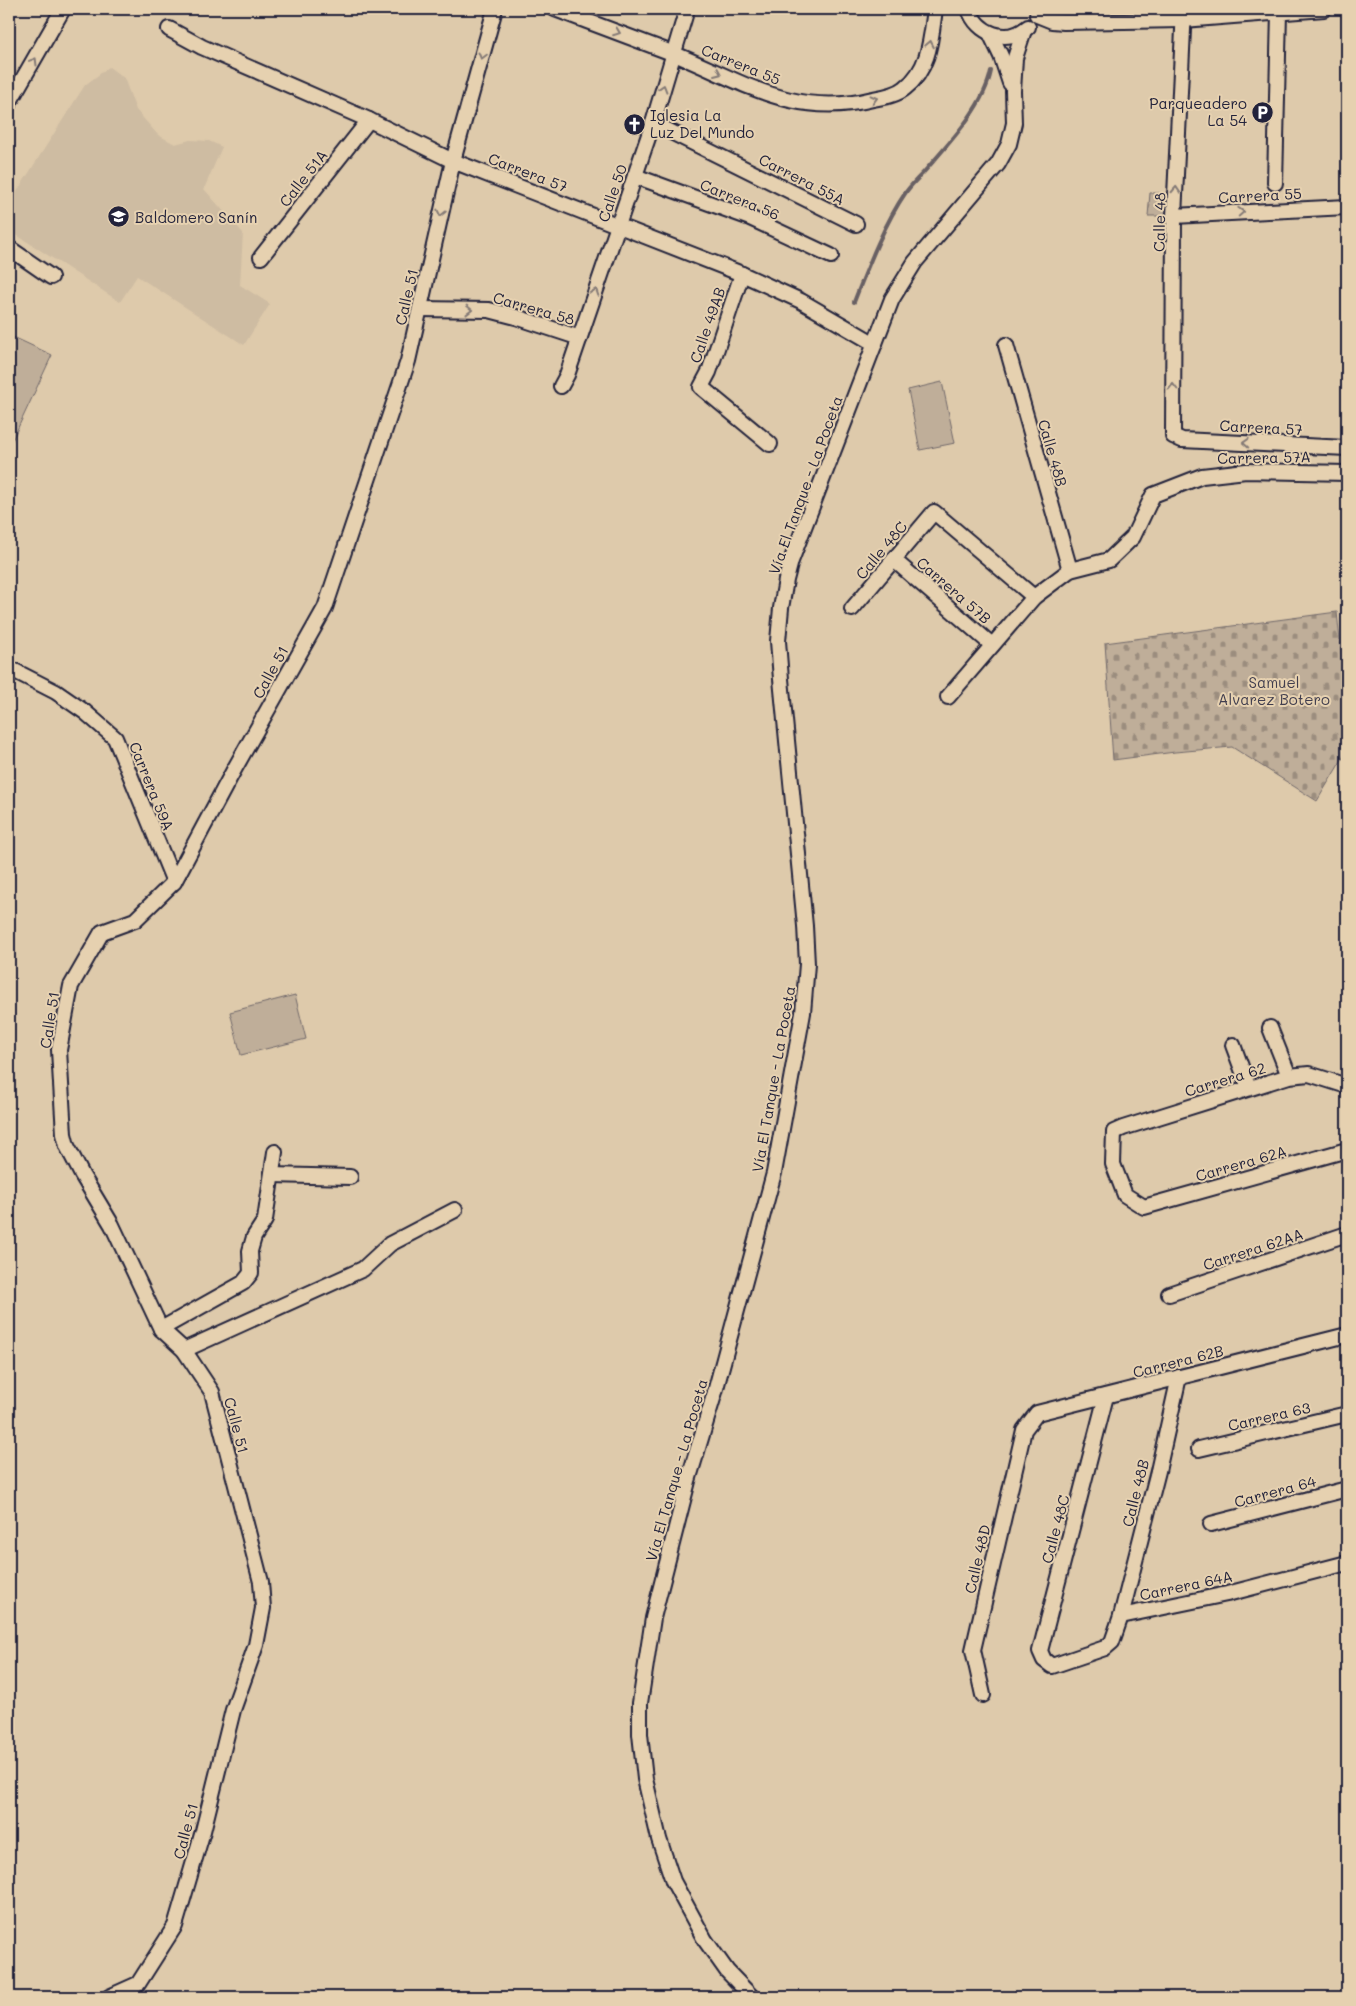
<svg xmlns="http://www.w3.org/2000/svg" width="1356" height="2006" font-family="Mali,sans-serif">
  <defs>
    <pattern id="grass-tufts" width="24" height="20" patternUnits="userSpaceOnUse" patternTransform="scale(1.25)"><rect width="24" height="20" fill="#bfae99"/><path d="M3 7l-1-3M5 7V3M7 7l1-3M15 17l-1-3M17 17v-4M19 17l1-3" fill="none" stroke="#9b8d7e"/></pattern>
    <pattern id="cemetery-stones" width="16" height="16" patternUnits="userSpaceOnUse" patternTransform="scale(1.25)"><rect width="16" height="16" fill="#bfae99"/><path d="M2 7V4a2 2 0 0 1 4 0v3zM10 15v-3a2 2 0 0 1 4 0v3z" fill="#9b8d7e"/></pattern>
  </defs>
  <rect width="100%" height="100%" fill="#decaab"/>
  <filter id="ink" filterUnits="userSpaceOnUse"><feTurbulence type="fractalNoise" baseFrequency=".02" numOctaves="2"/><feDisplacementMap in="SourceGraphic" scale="10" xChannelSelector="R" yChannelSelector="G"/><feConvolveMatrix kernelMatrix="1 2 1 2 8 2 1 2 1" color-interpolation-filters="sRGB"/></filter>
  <g filter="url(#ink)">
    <path fill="#cebca2" d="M109,67L124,78L136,110L158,135L175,144L190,140L209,141L222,147L204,189L243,233L240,285L270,304L244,345L137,276L120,302L9,230V204L85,85Z"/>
    <path fill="url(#grass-tufts)" stroke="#70686a" d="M1150,193H1170L1168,216H1148Z"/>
    <path fill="url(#cemetery-stones)" stroke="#70686a" d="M1337,612L1347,708V751L1317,801L1232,747L1175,752L1113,760L1105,643Z"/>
    <g fill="#bfae99" stroke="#70686a">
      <path d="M9,335L52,355L9,447Z"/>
      <path d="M942,382L955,443L920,450L908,390Z"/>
      <path d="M295,995L306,1039L241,1055L230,1012Z"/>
    </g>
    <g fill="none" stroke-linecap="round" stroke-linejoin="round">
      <path stroke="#686064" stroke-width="4" d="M854,302C868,266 884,224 906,192C911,185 918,178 924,172C948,144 984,107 991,71"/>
      <defs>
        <g id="minor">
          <path d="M555,9C594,24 633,38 672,53C742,81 794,119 873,99C884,97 897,95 905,88C930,69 931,37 935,9"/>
          <path d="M969,9C977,34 1007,45 1028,27"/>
          <path d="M1184,9L1174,216L1173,436L1182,440L1347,448"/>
          <path d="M1037,15L1052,21L1064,22L1183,20L1324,9"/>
          <path d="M169,29L202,47L369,120L453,161L742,274L801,301L875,344"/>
          <path d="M990,33L1001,56L1010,83"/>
          <path d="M9,103L63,9"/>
          <path d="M653,123L856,224"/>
          <path d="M635,176L750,218L831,256"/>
          <path d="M1275,183L1279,12"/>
          <path d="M1174,216L1347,207"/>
          <path d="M9,248L51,277"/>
          <path d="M261,257L369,120"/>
          <path d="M742,274L709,372L701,387L770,444"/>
          <path d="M420,309L489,310L516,317L580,338"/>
          <path d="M1006,345L1070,570"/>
          <path d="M561,386L567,375L653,123L687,9"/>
          <path d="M894,560L992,645"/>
          <path d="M852,609L934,512L1034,597"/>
          <path d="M9,668L56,692L85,712L115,738L174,882"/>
          <path d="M948,697L1034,597L1070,570L1109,560L1133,537L1153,495L1202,476L1246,471L1347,473"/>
          <path d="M1270,1028L1289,1076"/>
          <path d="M1233,1045L1249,1088"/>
          <path d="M1347,1086L1309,1074L1289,1076L1123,1128L1114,1132L1113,1164L1125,1195L1144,1207L1347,1150"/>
          <path d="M272,1175L350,1177"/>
          <path d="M1169,1294L1347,1234"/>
          <path d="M161,1329L243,1283L251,1273L250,1251L254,1237L265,1220L275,1152"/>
          <path d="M184,1350L363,1269L390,1244L455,1210"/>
          <path d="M1106,1396L1040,1651L1044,1660L1052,1666L1105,1648L1112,1642L1121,1616L1227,1594L1347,1563"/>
          <path d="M1199,1449L1347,1414"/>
          <path d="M1211,1524L1347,1489"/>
          <path d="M1121,1616L1158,1471L1179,1377"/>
          <path d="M983,1695L973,1650L1024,1430L1037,1413L1347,1335"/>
          <path d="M109,1997L138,1984L175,1926L203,1831L233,1710L256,1645L263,1608L261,1582L212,1392L184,1350L161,1329L112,1225L82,1175L67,1146L64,1134L59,1050L71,986L102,932L135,920L174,882L235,768L325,608L408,361L453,161L495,9"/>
          <path d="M752,1997L727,1971L705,1940L673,1881L659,1839L645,1779L640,1734V1703L653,1618L688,1481L715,1392L774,1173L803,1013L807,964L805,926L781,679L778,641L781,608L786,580L791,561L892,299L915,262L998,164L1009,144L1014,123L1013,91L1015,58L1024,30"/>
        </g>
      </defs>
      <use href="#minor" stroke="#22223b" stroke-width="18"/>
      <use href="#minor" stroke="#e6d1b0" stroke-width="14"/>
    </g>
    <defs><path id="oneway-chevron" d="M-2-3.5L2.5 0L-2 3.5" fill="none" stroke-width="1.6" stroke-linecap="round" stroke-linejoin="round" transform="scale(1.25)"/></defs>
    <g stroke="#847a76">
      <use href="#oneway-chevron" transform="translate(617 32) rotate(21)"/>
      <use href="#oneway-chevron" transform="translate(930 44) rotate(-79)"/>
      <use href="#oneway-chevron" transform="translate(482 56) rotate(105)"/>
      <use href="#oneway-chevron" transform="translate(34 61) rotate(-59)"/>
      <use href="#oneway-chevron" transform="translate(718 73) rotate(23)"/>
      <use href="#oneway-chevron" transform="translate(663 88) rotate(-73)"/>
      <use href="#oneway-chevron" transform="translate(874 99) rotate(-14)"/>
      <use href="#oneway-chevron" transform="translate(1176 190) rotate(-87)"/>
      <use href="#oneway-chevron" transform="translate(1241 212) rotate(-3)"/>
      <use href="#oneway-chevron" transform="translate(441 213) rotate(103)"/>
      <use href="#oneway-chevron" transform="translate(595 292) rotate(-71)"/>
      <use href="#oneway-chevron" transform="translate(469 310) rotate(1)"/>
      <use href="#oneway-chevron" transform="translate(1173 387) rotate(-90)"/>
      <use href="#oneway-chevron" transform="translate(1246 443) rotate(-177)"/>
    </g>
  </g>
  <defs>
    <symbol id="parking-disc" viewBox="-11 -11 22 22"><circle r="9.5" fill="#22223b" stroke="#e6d1b0"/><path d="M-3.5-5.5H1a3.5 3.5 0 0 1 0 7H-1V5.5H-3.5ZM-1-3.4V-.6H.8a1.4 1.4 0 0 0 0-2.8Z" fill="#fff"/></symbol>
    <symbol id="church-disc" viewBox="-11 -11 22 22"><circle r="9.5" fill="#22223b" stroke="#e6d1b0"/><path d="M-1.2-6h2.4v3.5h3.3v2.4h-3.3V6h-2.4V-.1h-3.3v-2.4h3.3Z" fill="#fff"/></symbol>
    <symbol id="school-disc" viewBox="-11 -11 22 22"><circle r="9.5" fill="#22223b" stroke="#e6d1b0"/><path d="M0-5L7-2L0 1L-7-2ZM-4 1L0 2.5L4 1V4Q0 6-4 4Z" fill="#fff"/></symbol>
  </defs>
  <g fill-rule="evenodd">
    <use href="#parking-disc" x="1250" y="100" width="25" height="25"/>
    <use href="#church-disc" x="622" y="112" width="25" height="25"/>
    <use href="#school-disc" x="106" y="204" width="25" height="25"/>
  </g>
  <g text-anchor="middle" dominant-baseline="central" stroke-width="4" stroke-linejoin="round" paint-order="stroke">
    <g font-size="15" fill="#22223b" stroke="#e6d1b0">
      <text transform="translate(741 64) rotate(22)">Carrera 55</text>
      <text transform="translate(528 172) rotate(21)">Carrera 57</text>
      <text transform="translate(303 178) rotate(-52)">Calle 51A</text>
      <text transform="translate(802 179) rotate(27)">Carrera 55A</text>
      <text transform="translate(612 193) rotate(-71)">Calle 50</text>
      <text transform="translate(1260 195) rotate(-3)">Carrera 55</text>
      <text transform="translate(740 199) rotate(22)">Carrera 56</text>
      <text transform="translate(1159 222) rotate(-89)">Calle 48</text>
      <text transform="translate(406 297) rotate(-77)">Calle 51</text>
      <text transform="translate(534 308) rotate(16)">Carrera 58</text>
      <text transform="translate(707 325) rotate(-71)">Calle 49AB</text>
      <text transform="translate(1261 427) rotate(3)">Carrera 57</text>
      <text transform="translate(1053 453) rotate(74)">Calle 48B</text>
      <text transform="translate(1264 457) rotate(-1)">Carrera 57A</text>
      <text transform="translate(805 485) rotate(-70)">Vía El Tanque - La Poceta</text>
      <text transform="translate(881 550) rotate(-50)">Calle 48C</text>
      <text transform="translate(954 590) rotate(41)">Carrera 57B</text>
      <text transform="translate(270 672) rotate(-61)">Calle 51</text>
      <text transform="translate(152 786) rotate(68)">Carrera 59A</text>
      <text transform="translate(49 1020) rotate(-81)">Calle 51</text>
      <text transform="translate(773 1079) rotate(-80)">Vía El Tanque - La Poceta</text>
      <text transform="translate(1225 1079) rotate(-17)">Carrera 62</text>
      <text transform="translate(1241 1163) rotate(-16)">Carrera 62A</text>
      <text transform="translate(1253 1249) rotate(-18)">Carrera 62AA</text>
      <text transform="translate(1178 1361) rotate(-14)">Carrera 62B</text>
      <text transform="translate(1269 1416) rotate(-13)">Carrera 63</text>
      <text transform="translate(237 1425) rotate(75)">Calle 51</text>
      <text transform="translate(676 1470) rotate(-74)">Vía El Tanque - La Poceta</text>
      <text transform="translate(1275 1491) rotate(-15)">Carrera 64</text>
      <text transform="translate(1135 1493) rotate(-76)">Calle 48B</text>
      <text transform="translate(1055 1529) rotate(-75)">Calle 48C</text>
      <text transform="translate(977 1559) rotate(-77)">Calle 48D</text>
      <text transform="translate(1186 1585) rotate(-12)">Carrera 64A</text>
      <text transform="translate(185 1831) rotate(-75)">Calle 51</text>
    </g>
    <g font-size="15" fill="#22223b" stroke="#e6d1b0" text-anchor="start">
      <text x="1247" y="103" text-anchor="end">Parqueadero<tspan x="1247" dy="17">La 54</tspan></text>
      <text x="650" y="115">Iglesia La<tspan x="650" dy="17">Luz Del Mundo</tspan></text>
      <text x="135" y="217">Baldomero Sanín</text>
    </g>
    <g font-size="15" fill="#413e4e" stroke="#e6d1b0">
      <text x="1274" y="682">Samuel<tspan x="1274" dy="17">Alvarez Botero</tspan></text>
    </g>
  </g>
  <rect width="1356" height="2006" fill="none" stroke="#e6d1b0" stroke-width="30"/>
  <rect x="15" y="15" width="1326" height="1976" fill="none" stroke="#22223b" stroke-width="2" filter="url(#ink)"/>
</svg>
